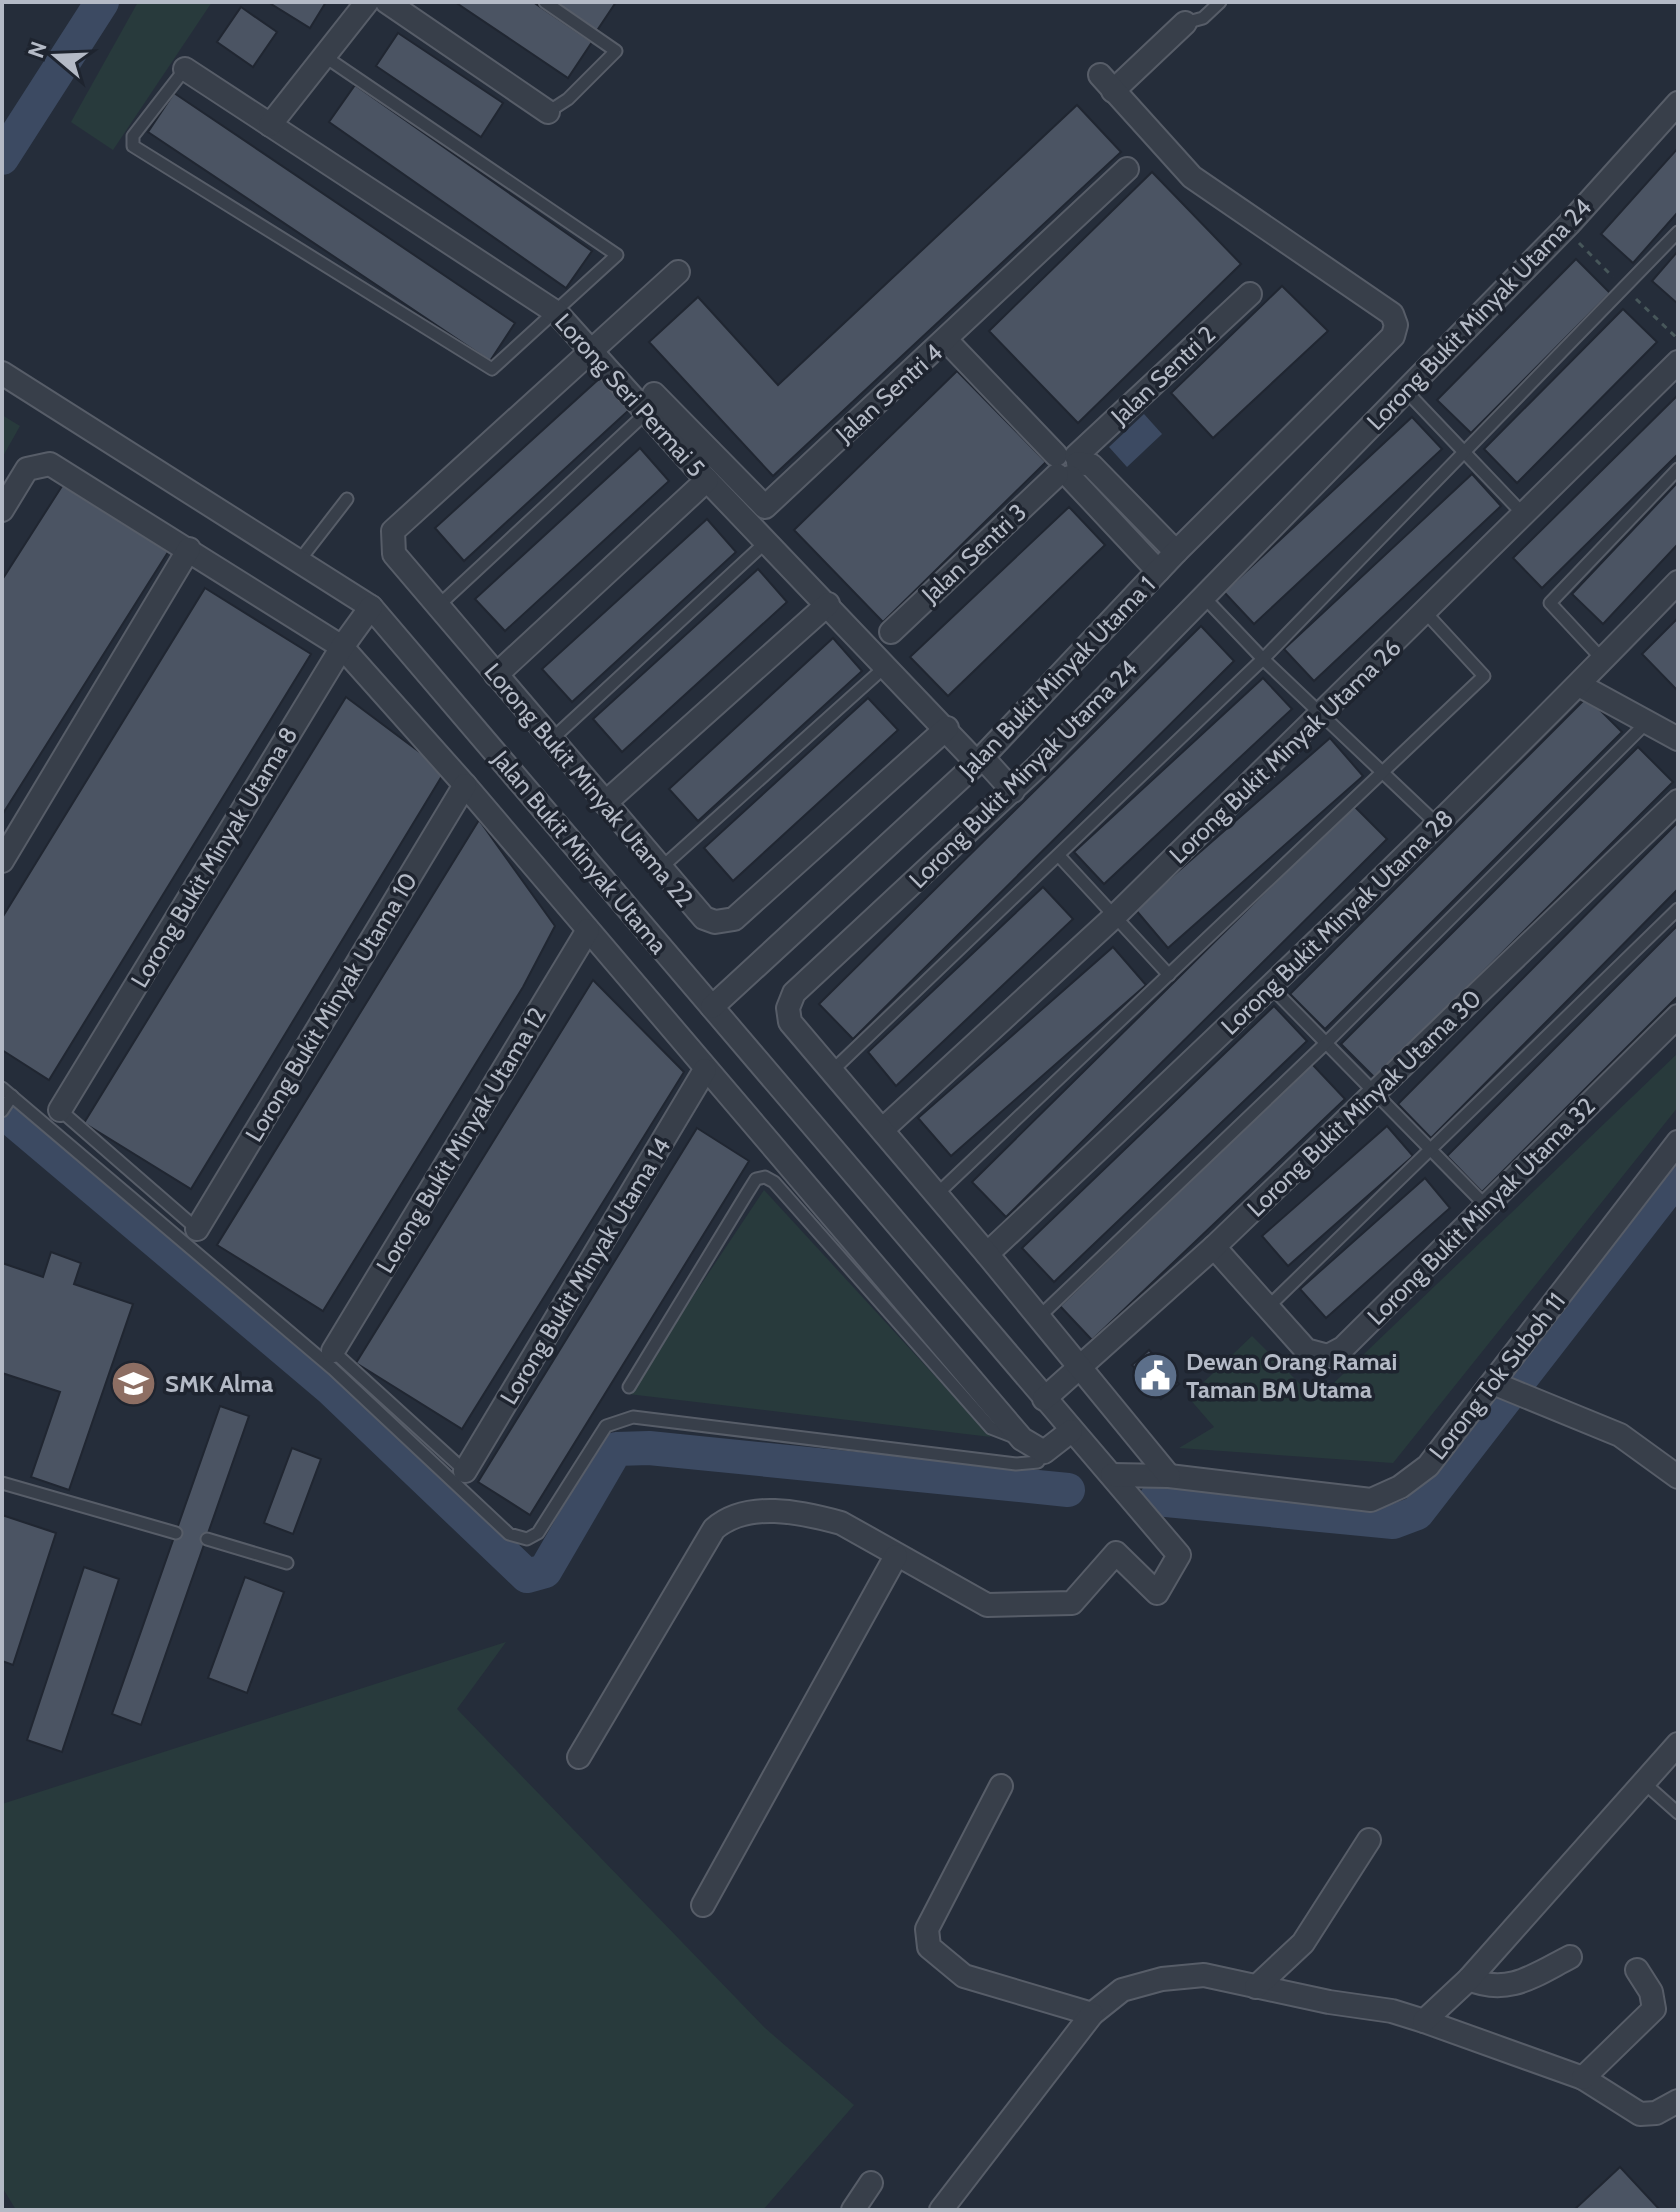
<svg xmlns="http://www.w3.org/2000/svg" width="1680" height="2212" font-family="Cabin,sans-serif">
  <rect width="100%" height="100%" fill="#252d3a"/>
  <g fill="#283a3c">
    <path d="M138,2H212L113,150L71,122Z"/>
    <path d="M2,415L20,426L2,458Z"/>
    <path d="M1678,1053V1107L1393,1463L1179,1448L1214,1427L1188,1397L1252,1336L1316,1400Z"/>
    <path d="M764,1190L991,1437L628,1394Z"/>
    <path d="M506,1642L457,1709L765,2028L854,2105L763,2210H16L2,2187V1804Z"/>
  </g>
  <path fill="#3c4a62" d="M1144,414L1162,434L1127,467L1109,447Z"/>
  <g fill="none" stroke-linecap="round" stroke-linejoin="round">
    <g stroke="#3c4a62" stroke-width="34">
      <path d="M2,158L102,2"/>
      <path d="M2,1111L330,1388L527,1576L545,1571L616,1449L649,1448L1068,1490"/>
      <path d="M1156,1499L1393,1522L1417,1513L1678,1176"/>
    </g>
  </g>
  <g fill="#4b5463" stroke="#202631" stroke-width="2">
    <path d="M268,2H326L310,28Z"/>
    <path d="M455,2H533L592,42L568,78Z"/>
    <path d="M552,2H616L596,32Z"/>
    <path d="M241,7L277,32L253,67L217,42Z"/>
    <path d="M398,33L503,103L481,137L376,66Z"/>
    <path d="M355,85L592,251L566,288L329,122Z"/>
    <path d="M174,93L515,323L490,361L148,132Z"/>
    <path d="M1077,105L1121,152L773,476L649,342L698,297L778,385Z"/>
    <path d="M1678,148V212L1633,263L1601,234Z"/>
    <path d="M1152,172L1241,264L1078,423L989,331Z"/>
    <path d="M1678,251V304L1652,281Z"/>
    <path d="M1576,259L1610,293L1471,433L1437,400Z"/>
    <path d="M1282,286L1328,331L1213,438L1171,393Z"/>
    <path d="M1623,309L1657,342L1517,483L1484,449Z"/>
    <path d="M957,371L1046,462L883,622L794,530Z"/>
    <path d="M600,378L629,410L464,561L435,528Z"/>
    <path d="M1678,395V454L1542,588L1513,558Z"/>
    <path d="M1412,417L1442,449L1254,624L1224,592Z"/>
    <path d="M640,448L669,481L505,631L475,599Z"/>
    <path d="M1472,474L1501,506L1314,681L1284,649Z"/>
    <path d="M1678,482V544L1603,624L1572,594Z"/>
    <path d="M64,483L170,549L2,815V580Z"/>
    <path d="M1069,507L1105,545L948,696L910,657Z"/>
    <path d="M707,519L736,552L572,702L542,669Z"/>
    <path d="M758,569L787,602L622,752L593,719Z"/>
    <path d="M205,588L311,654L49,1080L2,1050V918Z"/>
    <path d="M1678,618V691L1642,654Z"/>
    <path d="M1201,626L1234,661L853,1039L819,1004Z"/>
    <path d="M833,638L862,671L698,821L669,789Z"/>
    <path d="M1263,678L1292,709L1104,884L1074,852Z"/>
    <path d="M346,697L445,771L191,1189L84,1123Z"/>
    <path d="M1587,697L1622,732L1325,1029L1290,994Z"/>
    <path d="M868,698L898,730L733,881L704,848Z"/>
    <path d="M1330,738L1363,776L1168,948L1135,909Z"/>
    <path d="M1638,747L1673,782L1376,1079L1341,1044Z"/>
    <path d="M1353,805L1387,839L1006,1217L972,1182Z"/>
    <path d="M479,820L555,926L523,987L323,1311L217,1245Z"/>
    <path d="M1678,822V889L1431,1138L1398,1104Z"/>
    <path d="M1043,887L1073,919L896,1086L868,1052Z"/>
    <path d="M1678,925V996L1482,1192L1447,1156Z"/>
    <path d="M1113,947L1146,985L951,1156L918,1118Z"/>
    <path d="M593,980L684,1072L462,1429L356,1363Z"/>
    <path d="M1274,1006L1307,1041L1054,1282L1022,1248Z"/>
    <path d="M1312,1064L1345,1099L1092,1340L1060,1306Z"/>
    <path d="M1387,1126L1413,1156L1288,1266L1262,1236Z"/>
    <path d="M697,1128L749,1161L530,1515L478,1482Z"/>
    <path d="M1425,1178L1450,1208L1326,1318L1300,1289Z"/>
    <path d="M51,1252L81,1263L74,1284L133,1304L69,1490L31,1477L60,1392L2,1373V1263L43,1277Z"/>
    <path d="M1149,1350L1179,1384L1161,1399L1132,1365Z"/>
    <path d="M220,1406L249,1416L141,1725L112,1714Z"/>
    <path d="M292,1448L321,1459L293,1534L264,1523Z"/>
    <path d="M2,1515L56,1533L13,1665L2,1661Z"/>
    <path d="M84,1567L119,1579L62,1752L27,1740Z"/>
    <path d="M245,1577L284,1592L247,1693L208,1678Z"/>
    <path d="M1620,2167L1660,2210H1574Z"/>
  </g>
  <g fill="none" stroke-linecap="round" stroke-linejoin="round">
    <defs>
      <g id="service">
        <path d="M545,2L616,51L568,99L548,112"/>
        <path d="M1185,23L1203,18L1220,2"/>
        <path d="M185,69L133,136V146L492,369L617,255L324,56"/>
        <path d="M1406,391L1524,515"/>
        <path d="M299,561L347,499"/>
        <path d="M1202,595L1263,659L1438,825"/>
        <path d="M438,606L646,413"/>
        <path d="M1603,660L1550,603L1678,469"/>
        <path d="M551,740L767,541"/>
        <path d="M1060,857L1169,975"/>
        <path d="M661,868L886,666"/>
        <path d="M1272,988L1485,1205"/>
        <path d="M832,1071L1263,659L1678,232"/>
        <path d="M2,1088L333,1369L509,1534L527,1539L538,1533L606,1426L633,1417L1016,1464L1038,1462L1044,1452"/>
        <path d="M60,1110L197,1229"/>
        <path d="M2,1111L12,1096"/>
        <path d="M936,1195L1484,676L1426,613"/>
        <path d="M1268,1307L1678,909"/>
        <path d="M1039,1317L1325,1044L1647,722"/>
        <path d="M333,1351L465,1471"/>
        <path d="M629,1387L746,1195L756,1179L765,1177L774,1182L991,1428L1017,1438"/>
        <path d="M2,1483L176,1533"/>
        <path d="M207,1539L287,1563"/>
        <path d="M1643,1782L1678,1813"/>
      </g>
      <g id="minor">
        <path d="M387,2L548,112"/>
        <path d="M185,69L557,313L707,480L977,763"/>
        <path d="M1113,91L1185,23"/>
        <path d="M270,125L367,2"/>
        <path d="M678,272L393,531L394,554L704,918L715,922L734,919L947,728"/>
        <path d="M947,341L1056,455"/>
        <path d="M2,373L371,607L1179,1555L1157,1593L1116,1553L1072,1603L987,1605L841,1523C801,1512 747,1500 714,1529L579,1757"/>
        <path d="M654,394L765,507L1127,169"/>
        <path d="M1076,456L1250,294"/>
        <path d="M1078,463L1091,465L1176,552"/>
        <path d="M1070,477L1158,571"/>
        <path d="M2,510L27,469L50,464L342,647L465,785L1022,1439L1044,1452L1071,1431"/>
        <path d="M891,632L1057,475"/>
        <path d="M496,675L707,480"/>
        <path d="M1579,685L1678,739"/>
        <path d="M983,758L1013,791"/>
        <path d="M605,803L828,604"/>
        <path d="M2,861L189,549"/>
        <path d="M712,1007L977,763L1176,552L1393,336L1396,325L1392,314L1192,177L1100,75"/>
        <path d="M60,1110L342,647L371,607"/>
        <path d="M882,1130L1115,916L1678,362"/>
        <path d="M197,1229L465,785"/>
        <path d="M1214,1247L1306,1350L1328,1356L1343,1348L1678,1016"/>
        <path d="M987,1254C1222,1034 1455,813 1678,582"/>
        <path d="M333,1351L588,930"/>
        <path d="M1493,1383L1620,1435L1678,1477"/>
        <path d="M1044,1399L1214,1247L1678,801"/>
        <path d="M465,1471L705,1070"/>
        <path d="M1112,1475L1169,1476L1371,1500L1400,1487L1428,1466L1678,1142"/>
        <path d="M1169,1476L987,1254L790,1022L788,1008L794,993L1036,768L1569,224L1678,103"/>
        <path d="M1001,1786L927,1929L929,1947L964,1976L1092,2014L1122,1990L1162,1979L1204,1975L1329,2002L1392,2011L1424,2021L1583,2078L1640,2114L1656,2113L1678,2101"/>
        <path d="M703,1905L896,1556"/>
        <path d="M1469,1979C1508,1996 1535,1975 1570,1957"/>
        <path d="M1256,1987L1303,1943L1369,1840"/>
        <path d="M1424,2021L1469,1979L1678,1744"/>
        <path d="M1583,2078L1654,2009L1651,1992L1637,1970"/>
        <path d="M853,2210L871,2183"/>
        <path d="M941,2210L1092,2014"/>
      </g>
    </defs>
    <use href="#service" stroke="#575d68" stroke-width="15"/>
    <use href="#minor" stroke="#575d68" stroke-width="26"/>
    <g stroke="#47575a" stroke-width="3" stroke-dasharray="6 6" stroke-linecap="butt">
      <path d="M1579,243L1613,277"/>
      <path d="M1636,299L1678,339"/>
    </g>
    <use href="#service" stroke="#383f4a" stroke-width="11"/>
    <use href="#minor" stroke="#383f4a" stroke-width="22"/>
  </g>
  <defs>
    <symbol id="civic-disc" viewBox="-11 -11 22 22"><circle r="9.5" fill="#5c6f8a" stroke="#1e242f"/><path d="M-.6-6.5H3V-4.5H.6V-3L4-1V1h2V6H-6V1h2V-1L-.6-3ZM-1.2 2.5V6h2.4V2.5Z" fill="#fff"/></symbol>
    <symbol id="school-disc" viewBox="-11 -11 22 22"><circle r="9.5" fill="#8d6e63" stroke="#1e242f"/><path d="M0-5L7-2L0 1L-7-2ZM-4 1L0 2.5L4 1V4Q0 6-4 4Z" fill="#fff"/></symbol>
  </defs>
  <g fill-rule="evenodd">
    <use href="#civic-disc" x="1130" y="1350" width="51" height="51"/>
    <use href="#school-disc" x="108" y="1358" width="51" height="51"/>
  </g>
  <g text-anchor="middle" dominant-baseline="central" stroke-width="7" stroke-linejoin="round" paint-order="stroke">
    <g font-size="24" fill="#b4bac6" stroke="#1e242f">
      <text transform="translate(1479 314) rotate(-46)">Lorong Bukit Minyak Utama 24</text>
      <text transform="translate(1163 375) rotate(-43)">Jalan Sentri 2</text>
      <text transform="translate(889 393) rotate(-42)">Jalan Sentri 4</text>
      <text transform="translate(630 395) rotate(48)">Lorong Seri Permai 5</text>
      <text transform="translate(974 553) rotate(-43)">Jalan Sentri 3</text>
      <text transform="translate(1057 677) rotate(-46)">Jalan Bukit Minyak Utama 1</text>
      <text transform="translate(1285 751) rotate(-44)">Lorong Bukit Minyak Utama 26</text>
      <text transform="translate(1023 774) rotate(-45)">Lorong Bukit Minyak Utama 24</text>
      <text transform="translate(589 785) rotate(50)">Lorong Bukit Minyak Utama 22</text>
      <text transform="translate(580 852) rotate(50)">Jalan Bukit Minyak Utama</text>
      <text transform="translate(214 857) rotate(-59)">Lorong Bukit Minyak Utama 8</text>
      <text transform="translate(1337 922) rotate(-44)">Lorong Bukit Minyak Utama 28</text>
      <text transform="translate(331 1007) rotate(-59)">Lorong Bukit Minyak Utama 10</text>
      <text transform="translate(1364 1103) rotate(-44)">Lorong Bukit Minyak Utama 30</text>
      <text transform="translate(461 1140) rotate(-59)">Lorong Bukit Minyak Utama 12</text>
      <text transform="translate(1481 1211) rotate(-45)">Lorong Bukit Minyak Utama 32</text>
      <text transform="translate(585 1271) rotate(-59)">Lorong Bukit Minyak Utama 14</text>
      <text transform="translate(1497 1376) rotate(-52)">Lorong Tok Suboh 11</text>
    </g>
    <g font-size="24" font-weight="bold" fill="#b4bac6" stroke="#1e242f" text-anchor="start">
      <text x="1186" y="1361">Dewan Orang Ramai<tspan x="1186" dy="28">Taman BM Utama</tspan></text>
      <text x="165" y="1383">SMK Alma</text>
    </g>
  </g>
  <rect width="1680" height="2212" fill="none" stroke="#b4bac6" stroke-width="8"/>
  <g transform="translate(56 56) rotate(289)" stroke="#1e242f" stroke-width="6" paint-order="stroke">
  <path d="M0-6L14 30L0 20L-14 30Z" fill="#b4bac6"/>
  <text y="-12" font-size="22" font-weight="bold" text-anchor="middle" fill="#b4bac6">N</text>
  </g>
</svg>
